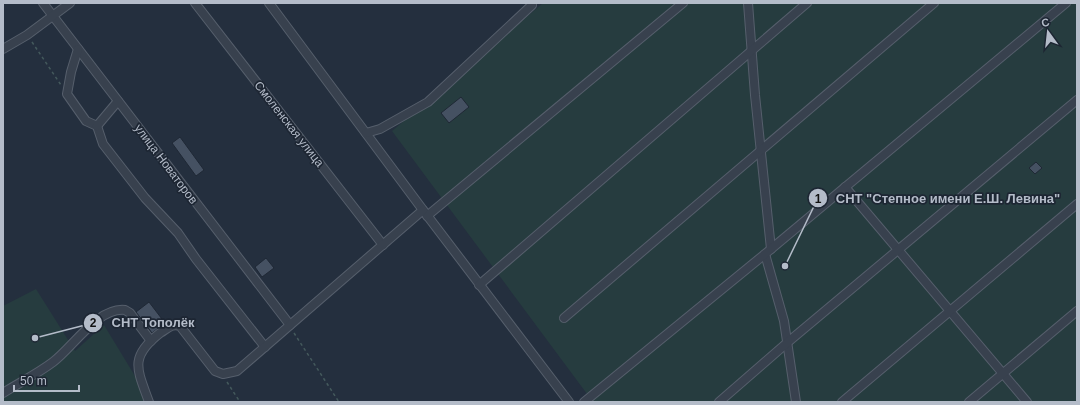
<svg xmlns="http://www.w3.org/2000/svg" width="1080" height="405" font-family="Helvetica,sans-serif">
  <rect width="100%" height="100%" fill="#242f3e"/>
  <g fill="#263c3f">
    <path d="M543,3H1077V402H593L392,131Z"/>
    <path d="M36,289L75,351L104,325L138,381L144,402H3V306Z"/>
  </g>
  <g fill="#455162" stroke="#1f2835">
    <path d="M461,97L469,107L449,123L441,113Z"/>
    <path d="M180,137L204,170L196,176L172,143Z"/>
    <path d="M1036,162L1042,168L1035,174L1029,168Z"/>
    <path d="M266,258L274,268L262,277L255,267Z"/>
    <path d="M149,302L165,323L152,333L136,312Z"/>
  </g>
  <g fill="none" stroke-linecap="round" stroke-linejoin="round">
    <defs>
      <g id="minor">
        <path d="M43,3L290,325"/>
        <path d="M195,3L383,245"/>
        <path d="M269,3L423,210L569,402"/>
        <path d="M748,3L755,95L771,249"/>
        <path d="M3,49L27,35L70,3"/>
        <path d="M78,49L71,72L67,94L86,121L97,126L103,144L145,198L178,233L196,259L265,347"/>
        <path d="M97,126L118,101"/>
        <path d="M366,133L380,129L428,102L532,5"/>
        <path d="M845,187L1027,402"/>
        <path d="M427,216L683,3"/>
        <path d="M765,254L784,321L796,402"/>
        <path d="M479,285L807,3"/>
        <path d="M564,318L934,3"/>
        <path d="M3,393C19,383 37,374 53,362C73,347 98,307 125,310L130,313L151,341"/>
        <path d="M149,402C137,369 129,357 160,333C167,329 172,323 180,326L215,371L223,374L237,371L423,210"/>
        <path d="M584,402L765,254L1066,3"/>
        <path d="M719,402L788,342L1077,100"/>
        <path d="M842,402L1077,204"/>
        <path d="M969,402L1077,311"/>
      </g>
    </defs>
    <use href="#minor" stroke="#565f6c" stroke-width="10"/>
    <g stroke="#44595c" stroke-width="1.5" stroke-dasharray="3 3" stroke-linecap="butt">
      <path d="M32,42L61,85"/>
      <path d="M294,333L339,402"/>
      <path d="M227,382L240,402"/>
    </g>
    <use href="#minor" stroke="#38414e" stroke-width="8"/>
  </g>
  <g text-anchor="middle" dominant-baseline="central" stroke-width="3.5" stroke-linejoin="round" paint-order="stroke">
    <g font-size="12" fill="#b4bcc9" stroke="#1d2633">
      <text transform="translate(289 124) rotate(52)">Смоленская улица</text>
      <text transform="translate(166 164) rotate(53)">улица Новаторов</text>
    </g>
  </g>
  <path fill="none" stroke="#b4bcc9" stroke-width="1.5" d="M785 266L818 198M35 338L93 323"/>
  <g fill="#b4bcc9" stroke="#1d2633" stroke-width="1.5">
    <circle cx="785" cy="266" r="4"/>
    <circle cx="35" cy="338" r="4"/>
    <circle cx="818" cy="198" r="10"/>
    <circle cx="93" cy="323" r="10"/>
  </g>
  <g font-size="12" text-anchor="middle" font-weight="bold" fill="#111">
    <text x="818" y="203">1</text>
    <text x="93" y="327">2</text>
  </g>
  <g font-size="13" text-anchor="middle" font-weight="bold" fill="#b4bcc9" stroke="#1d2633" stroke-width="3.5" stroke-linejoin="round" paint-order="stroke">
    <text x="948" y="203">СНТ "Степное имени Е.Ш. Левина"</text>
    <text x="153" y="327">СНТ Тополёк</text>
  </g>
  <rect width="1080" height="405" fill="none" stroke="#b4bcc9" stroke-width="8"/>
  <g transform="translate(1048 32) rotate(345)" stroke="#1d2633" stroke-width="3" paint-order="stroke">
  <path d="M0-3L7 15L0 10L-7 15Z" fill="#b4bcc9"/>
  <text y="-6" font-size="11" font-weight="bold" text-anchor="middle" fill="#b4bcc9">С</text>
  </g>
  <path d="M14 385v6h65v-6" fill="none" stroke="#b4bcc9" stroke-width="2"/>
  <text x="20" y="385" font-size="12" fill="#b4bcc9" stroke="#1d2633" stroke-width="3" paint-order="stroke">50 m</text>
</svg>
